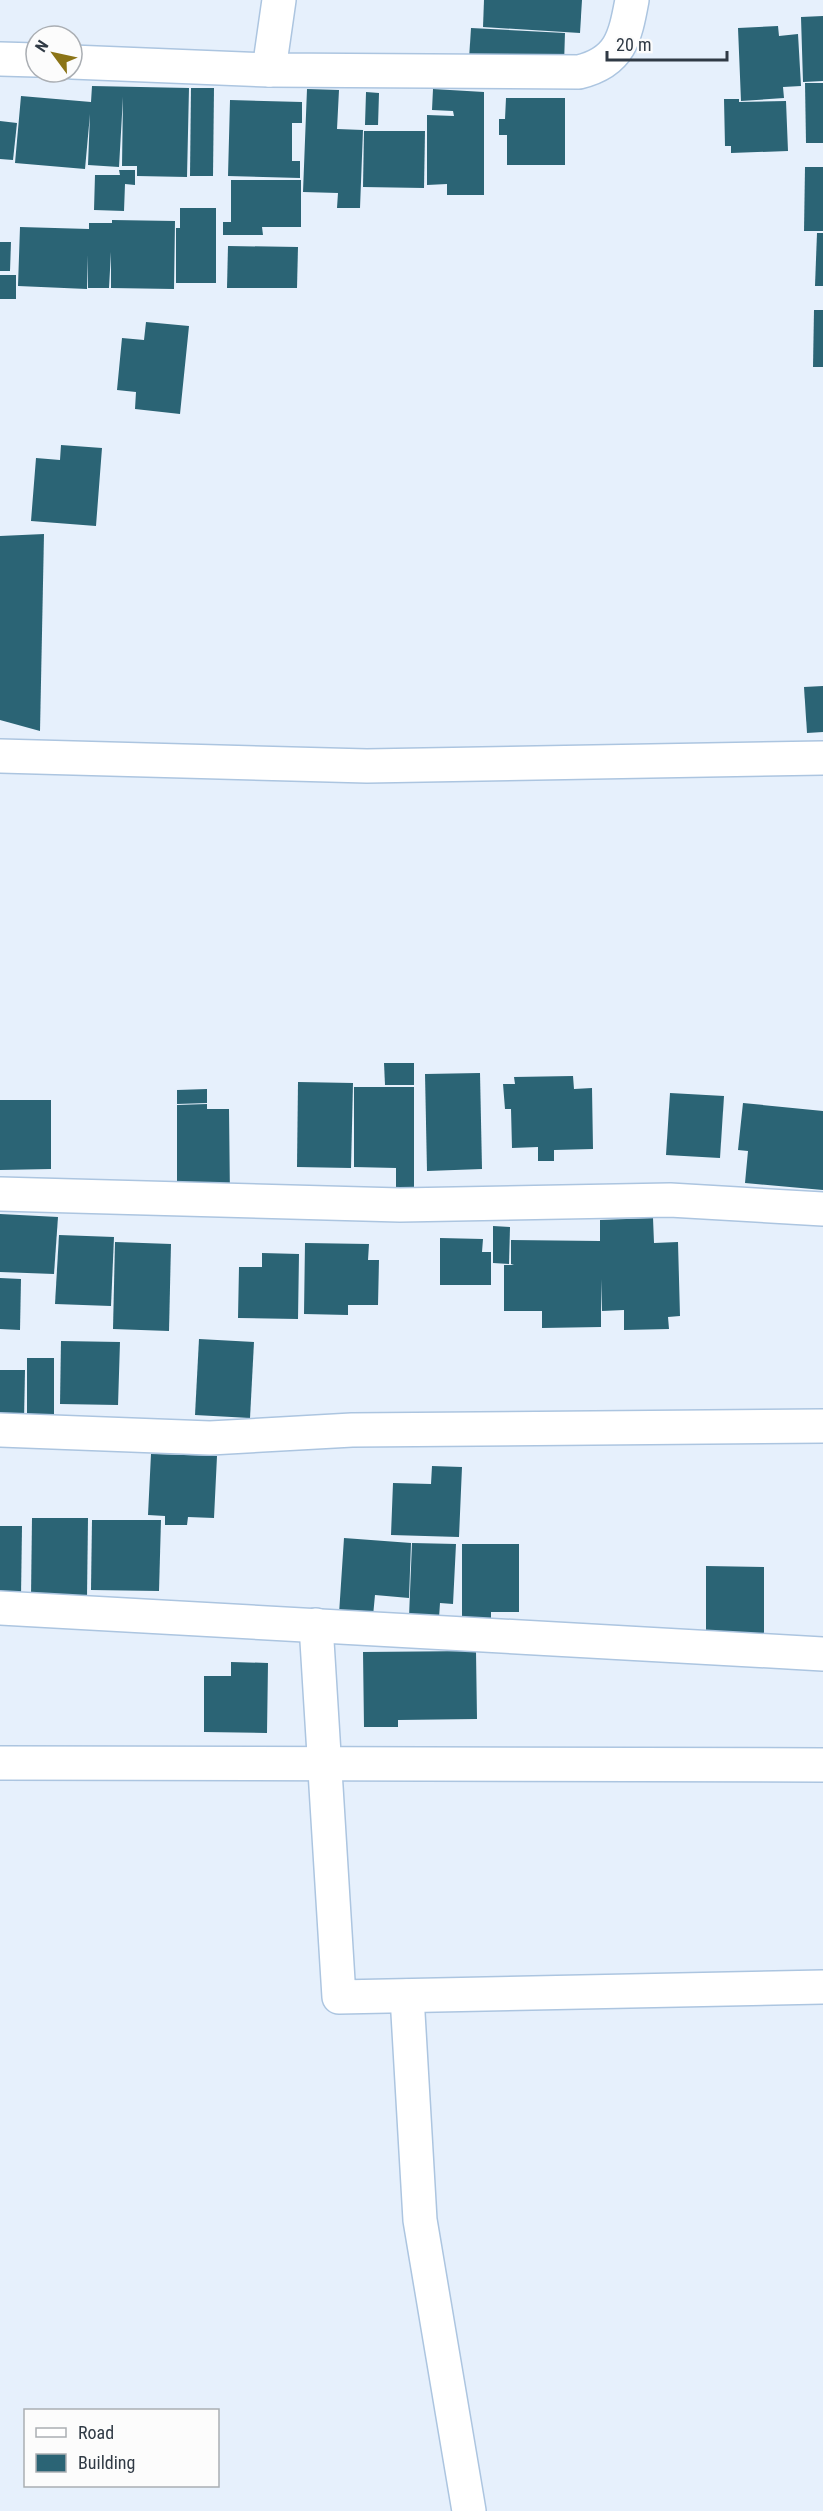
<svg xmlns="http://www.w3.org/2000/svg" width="823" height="2511" font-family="'Roboto Condensed',sans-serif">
  <rect width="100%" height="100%" fill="#e6f0fc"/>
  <g fill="#2b6475">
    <path d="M484,0H582L580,33L483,27Z"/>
    <path d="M823,16V81L803,82L801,17Z"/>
    <path d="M778,26L779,36L798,34L801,86L783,87L784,98L741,101L738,28Z"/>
    <path d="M471,28L565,33L564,64L469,59Z"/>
    <path d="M805,83H823V143H806Z"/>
    <path d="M92,86L189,88L187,177L137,176V166H122L123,97L119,167L88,165L90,114L85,169L15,163L21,96L91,102Z"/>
    <path d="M191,88H214L213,176H190Z"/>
    <path d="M307,89L339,90L337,129L363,130L360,208H337L338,193L303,192Z"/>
    <path d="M433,89L484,92V195H447V184L427,185V115L454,116L453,111L432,110Z"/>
    <path d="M366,92L379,93L378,125H365Z"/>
    <path d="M506,98H565V165H507V135H499V119H505Z"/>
    <path d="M724,99H739V102L786,101L788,151L731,153V146H725Z"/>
    <path d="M230,100L302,102V123H292V161H300V178L228,176Z"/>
    <path d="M0,121L17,123L13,160L0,159Z"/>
    <path d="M364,131H425L424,188L363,187Z"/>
    <path d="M805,167H823V231H804Z"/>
    <path d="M119,170H135V185L125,184L124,211L94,210L95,175H120Z"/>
    <path d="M231,180H301V227H262L263,235H223V222H231Z"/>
    <path d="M180,208H216V283H176V228H180Z"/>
    <path d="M112,220L175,221L174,289L111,288V252L109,288H88V255L87,289L18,286L20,227L89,229V223H112Z"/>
    <path d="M817,233H823V286H815Z"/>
    <path d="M0,242H11L10,271H0Z"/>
    <path d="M228,246L298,247L297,288H227Z"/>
    <rect x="0" y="275" width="16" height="24"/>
    <path d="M814,310H823V367H813Z"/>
    <path d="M146,322L189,326L180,414L135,409L136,392L117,390L122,338L144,340Z"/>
    <path d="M61,445L102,448L96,526L31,521L36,458L60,460Z"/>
    <path d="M44,534L40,731L0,720V536Z"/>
    <path d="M823,686V732L807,733L804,687Z"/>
    <path d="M384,1063H414V1085H385Z"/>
    <path d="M480,1073L482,1169L427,1171L425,1074Z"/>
    <path d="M573,1076L574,1089L592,1088L593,1149L554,1150V1161H538V1147L512,1148L511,1109H505L503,1084H515L514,1077Z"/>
    <path d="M298,1082L353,1083L351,1168L297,1167Z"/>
    <path d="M354,1087H414V1192H396V1168L354,1167Z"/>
    <path d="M207,1089V1103L177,1104V1090Z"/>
    <path d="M670,1093L724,1096L720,1158L666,1155Z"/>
    <path d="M0,1100H51V1169L0,1170Z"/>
    <path d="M743,1103L823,1111V1190L745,1183L748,1151L738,1150Z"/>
    <path d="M207,1104V1109H229L230,1199H177V1105Z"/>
    <path d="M0,1214L58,1217L54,1274L0,1272Z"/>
    <path d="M653,1218L654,1243L678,1242L680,1316L668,1317L669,1329L624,1330V1310L602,1311L601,1279V1327L542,1328V1311H504V1265H514L511,1264V1240L600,1241V1220Z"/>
    <path d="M493,1226L510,1227L509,1264L493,1263Z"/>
    <path d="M59,1235L114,1237L111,1306L55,1304Z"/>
    <path d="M440,1238L483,1239L482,1252H491V1285H440Z"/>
    <path d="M115,1242L171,1244L169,1331L113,1329Z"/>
    <path d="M305,1243L369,1244L368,1260H379L378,1305H348V1315L304,1314Z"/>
    <path d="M262,1253L299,1254L298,1319L238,1318L239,1267H262Z"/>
    <path d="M0,1278L21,1279L20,1330L0,1329Z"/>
    <path d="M199,1339L254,1342L250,1418L195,1415Z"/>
    <path d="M61,1341L120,1342L118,1405L60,1404Z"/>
    <rect x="27" y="1358" width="27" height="63"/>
    <path d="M0,1370H25L24,1420H0Z"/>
    <path d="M151,1454L217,1456L214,1518L188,1517L187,1525H165V1516L148,1515Z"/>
    <path d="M432,1466L462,1467L459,1537L391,1535L393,1483L431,1484Z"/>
    <path d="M32,1518H88L87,1597H31Z"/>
    <path d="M92,1520H161L159,1591L91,1590Z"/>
    <path d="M0,1526H22L21,1597L0,1596Z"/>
    <path d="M344,1538L411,1543L409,1598L375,1595L373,1616L339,1614Z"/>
    <path d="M412,1543L456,1544L453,1604L440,1603L439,1618L409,1617Z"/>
    <path d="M462,1544H519V1612H491V1622H462Z"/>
    <path d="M706,1566L764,1567V1640H706Z"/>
    <path d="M476,1651L477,1719L398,1720V1727H364L363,1652Z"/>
    <path d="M231,1662L268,1663L267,1733L204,1732V1676H231Z"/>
  </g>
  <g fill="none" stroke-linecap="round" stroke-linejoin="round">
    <defs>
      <g id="street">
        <path d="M0,59L36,60"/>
        <path d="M72,62L269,70L579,72C620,62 625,38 632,0"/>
        <path d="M269,70L279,0"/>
        <path d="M0,756L367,766L823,758"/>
        <path d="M0,1194L400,1205L670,1200L823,1209"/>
        <path d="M0,1430L210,1438L352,1430L823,1426"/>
        <path d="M0,1608L823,1654"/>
        <path d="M316,1625L339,1997L823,1987"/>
        <path d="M0,1763L823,1765"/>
        <path d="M407,1996L420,2220L469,2511"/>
      </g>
    </defs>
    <use href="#street" stroke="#acc5e0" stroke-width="36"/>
    <use href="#street" stroke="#fff" stroke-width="33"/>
  </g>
  <rect x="24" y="2409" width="195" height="78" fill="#fcfcfc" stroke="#aaaeb3" stroke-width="1.5"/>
  <rect x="36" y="2428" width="30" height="9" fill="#ffffff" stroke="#aaaeb3" stroke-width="1.5"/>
  <text x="78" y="2439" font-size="18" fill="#303a45">Road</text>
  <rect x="36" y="2454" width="30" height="18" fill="#2b6475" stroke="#aaaeb3" stroke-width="1.5"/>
  <text x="78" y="2469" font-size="18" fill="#303a45">Building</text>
  <g transform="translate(54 54) rotate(303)"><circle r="28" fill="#fcfcfc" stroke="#aaaeb3" stroke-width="1.5"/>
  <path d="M0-4.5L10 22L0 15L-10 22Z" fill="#8b7417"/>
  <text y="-9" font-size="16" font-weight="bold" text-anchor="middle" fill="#303a45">N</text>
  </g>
  <path d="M607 51v9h120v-9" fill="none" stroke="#303a45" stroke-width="3"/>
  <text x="616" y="51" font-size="18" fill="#303a45" stroke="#fcfcfc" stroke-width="4.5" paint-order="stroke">20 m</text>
</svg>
